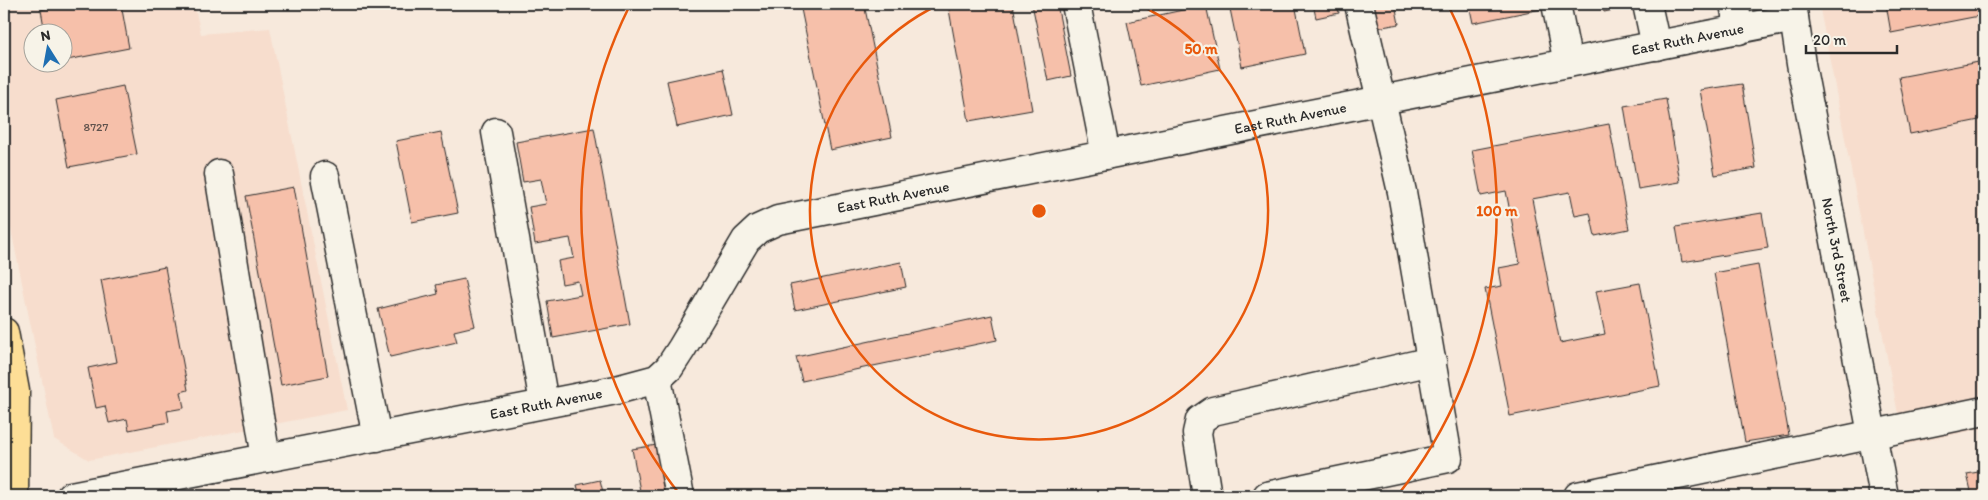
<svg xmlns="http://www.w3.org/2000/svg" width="1988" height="500" font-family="Itim,sans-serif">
  <rect width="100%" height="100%" fill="#f7e9dc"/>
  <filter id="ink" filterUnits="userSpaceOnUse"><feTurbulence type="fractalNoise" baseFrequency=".02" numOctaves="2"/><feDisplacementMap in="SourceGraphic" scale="10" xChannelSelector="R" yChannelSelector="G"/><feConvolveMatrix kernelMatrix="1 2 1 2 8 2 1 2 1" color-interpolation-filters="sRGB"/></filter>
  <g filter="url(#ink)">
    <g fill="#f7ddcd" fill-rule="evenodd">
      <path d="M4,4H194L201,34L270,28L347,410L89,460L54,439L4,195ZM32,32H62V62H32Z"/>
      <path d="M1819,4H1984V428L1904,445Z"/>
    </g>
    <g fill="#f6c0aa" stroke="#2b2b2b">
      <path d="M48,4H121L129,48L67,60L66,51H62V32H49L47,26L44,27L41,10L49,8Z"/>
      <path d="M800,4H864L892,137L830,150Z"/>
      <path d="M948,4H1013L1032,110L969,121Z"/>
      <path d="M1032,4H1057L1071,76L1048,81Z"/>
      <path d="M1229,4H1295L1305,54L1242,67Z"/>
      <path d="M1313,4H1337L1339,13L1316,18Z"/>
      <path d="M1372,4H1395L1399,24L1377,28Z"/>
      <path d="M1469,4H1540L1541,9L1473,23Z"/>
      <path d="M1602,4H1628V7L1604,12Z"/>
      <path d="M1886,4H1984V15L1891,33Z"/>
      <path d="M1206,5L1220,69L1141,86L1127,22Z"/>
      <path d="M1984,61V119L1910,134L1899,77Z"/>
      <path d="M723,69L733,115L677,127L667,81Z"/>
      <path d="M1742,84L1756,168L1715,175L1700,90Z"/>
      <path d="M123,86L137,154L69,167L56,100Z"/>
      <path d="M1666,99L1680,182L1638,189L1624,106Z"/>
      <path d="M1609,124L1629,229L1595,236L1590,213L1575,216L1570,192L1532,199L1560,343L1605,334L1596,291L1640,283L1660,386L1510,416L1485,289L1502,286L1499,268L1520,264L1506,191L1481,196L1472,150Z"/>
      <path d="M594,128L630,324L553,338L547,301L581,295L578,281L562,284L558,261L574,258L570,238L535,244L529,207L546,204L541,179L523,182L516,142Z"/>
      <path d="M441,132L458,213L412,222L396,141Z"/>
      <path d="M294,187L328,376L281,385L246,196Z"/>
      <path d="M1762,213L1768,248L1682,262L1676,227Z"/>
      <path d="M901,262L906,287L795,310L790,285Z"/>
      <path d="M1758,265L1789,435L1745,442L1714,273Z"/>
      <path d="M165,267L188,390L181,392L184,408L167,411L169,422L129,430L127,419L109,423L105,406L96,408L88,368L117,362L101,280Z"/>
      <path d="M464,279L475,326L454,331L457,342L390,357L378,309L438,294L436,285Z"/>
      <path d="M992,315L997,340L802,381L796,357Z"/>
      <path d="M657,445L666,496H641L632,449Z"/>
      <path d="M1984,471V496H1948V495L1971,491L1967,474Z"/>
      <path d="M600,480L604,496H580L577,485Z"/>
    </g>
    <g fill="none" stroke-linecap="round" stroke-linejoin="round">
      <defs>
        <g id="minor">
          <path d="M1076,4L1106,155"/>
          <path d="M1556,4L1568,63"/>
          <path d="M1647,4L1656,46"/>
          <path d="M1734,4L1739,30"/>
          <path id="s1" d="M1792,4L1801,64L1884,496"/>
          <path d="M496,132L544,403"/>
          <path d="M219,174L266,458"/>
          <path d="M325,176L377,437"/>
          <path d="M657,379L680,496"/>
          <path id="s2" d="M71,496L616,390L657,379L669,368L682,348L746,240L758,229L778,220L1794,18"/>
          <path d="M1207,496L1197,433L1200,420L1213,411L1432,361"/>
          <path d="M1267,496L1448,458L1402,192L1359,4"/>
          <path d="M1578,496L1984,411"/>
        </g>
        <path id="major" d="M4,332L15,391L14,496"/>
      </defs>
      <use href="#minor" stroke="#2b2b2b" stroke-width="31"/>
      <use href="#major" stroke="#2b2b2b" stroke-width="31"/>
      <use href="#minor" stroke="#f7f3e8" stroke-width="28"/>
      <use href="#major" stroke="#fdde96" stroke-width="28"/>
    </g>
  </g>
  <g fill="none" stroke="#e8590c" stroke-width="2.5">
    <path d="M1138 4A229 229 0 1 1 940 4"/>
    <path d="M681 496A458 458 0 0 1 629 7M1449 7A458 458 0 0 1 1397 496"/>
  </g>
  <g text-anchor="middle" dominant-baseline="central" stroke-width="4.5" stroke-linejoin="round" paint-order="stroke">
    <g font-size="12" fill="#5e504b">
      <text x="96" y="127">8727</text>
    </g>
    <g font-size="15" fill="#2b2b2b" stroke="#f7f3e8">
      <text stroke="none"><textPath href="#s2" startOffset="1729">East Ruth Avenue</textPath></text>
      <text stroke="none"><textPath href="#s2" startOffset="1324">East Ruth Avenue</textPath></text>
      <text stroke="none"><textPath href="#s2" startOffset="919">East Ruth Avenue</textPath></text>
      <text stroke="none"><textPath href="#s1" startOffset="250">North 3rd Street</textPath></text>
      <text stroke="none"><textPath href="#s2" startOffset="484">East Ruth Avenue</textPath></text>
    </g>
  </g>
  <circle cx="1039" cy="211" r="8" fill="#e8590c" stroke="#f7f3e8" stroke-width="2.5"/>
  <g font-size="15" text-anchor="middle" font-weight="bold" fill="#e8590c" stroke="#f7f3e8" stroke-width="4.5" stroke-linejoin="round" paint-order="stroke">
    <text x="1201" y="54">50 m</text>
    <text x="1497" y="216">100 m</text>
  </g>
  <rect width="1988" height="500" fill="none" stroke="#f7f3e8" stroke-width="20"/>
  <rect x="10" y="10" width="1968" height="480" fill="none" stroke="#2b2b2b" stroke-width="2" filter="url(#ink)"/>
  <g transform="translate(48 48) rotate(349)"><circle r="24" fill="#f7f3e8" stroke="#a5a39c"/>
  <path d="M0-4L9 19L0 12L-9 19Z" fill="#1f6fb2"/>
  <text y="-8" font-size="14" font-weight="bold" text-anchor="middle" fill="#2b2b2b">N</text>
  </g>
  <path d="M1806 45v8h91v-8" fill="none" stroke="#2b2b2b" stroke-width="2.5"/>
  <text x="1813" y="45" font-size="15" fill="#2b2b2b" stroke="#f7f3e8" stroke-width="4" paint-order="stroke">20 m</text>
</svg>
